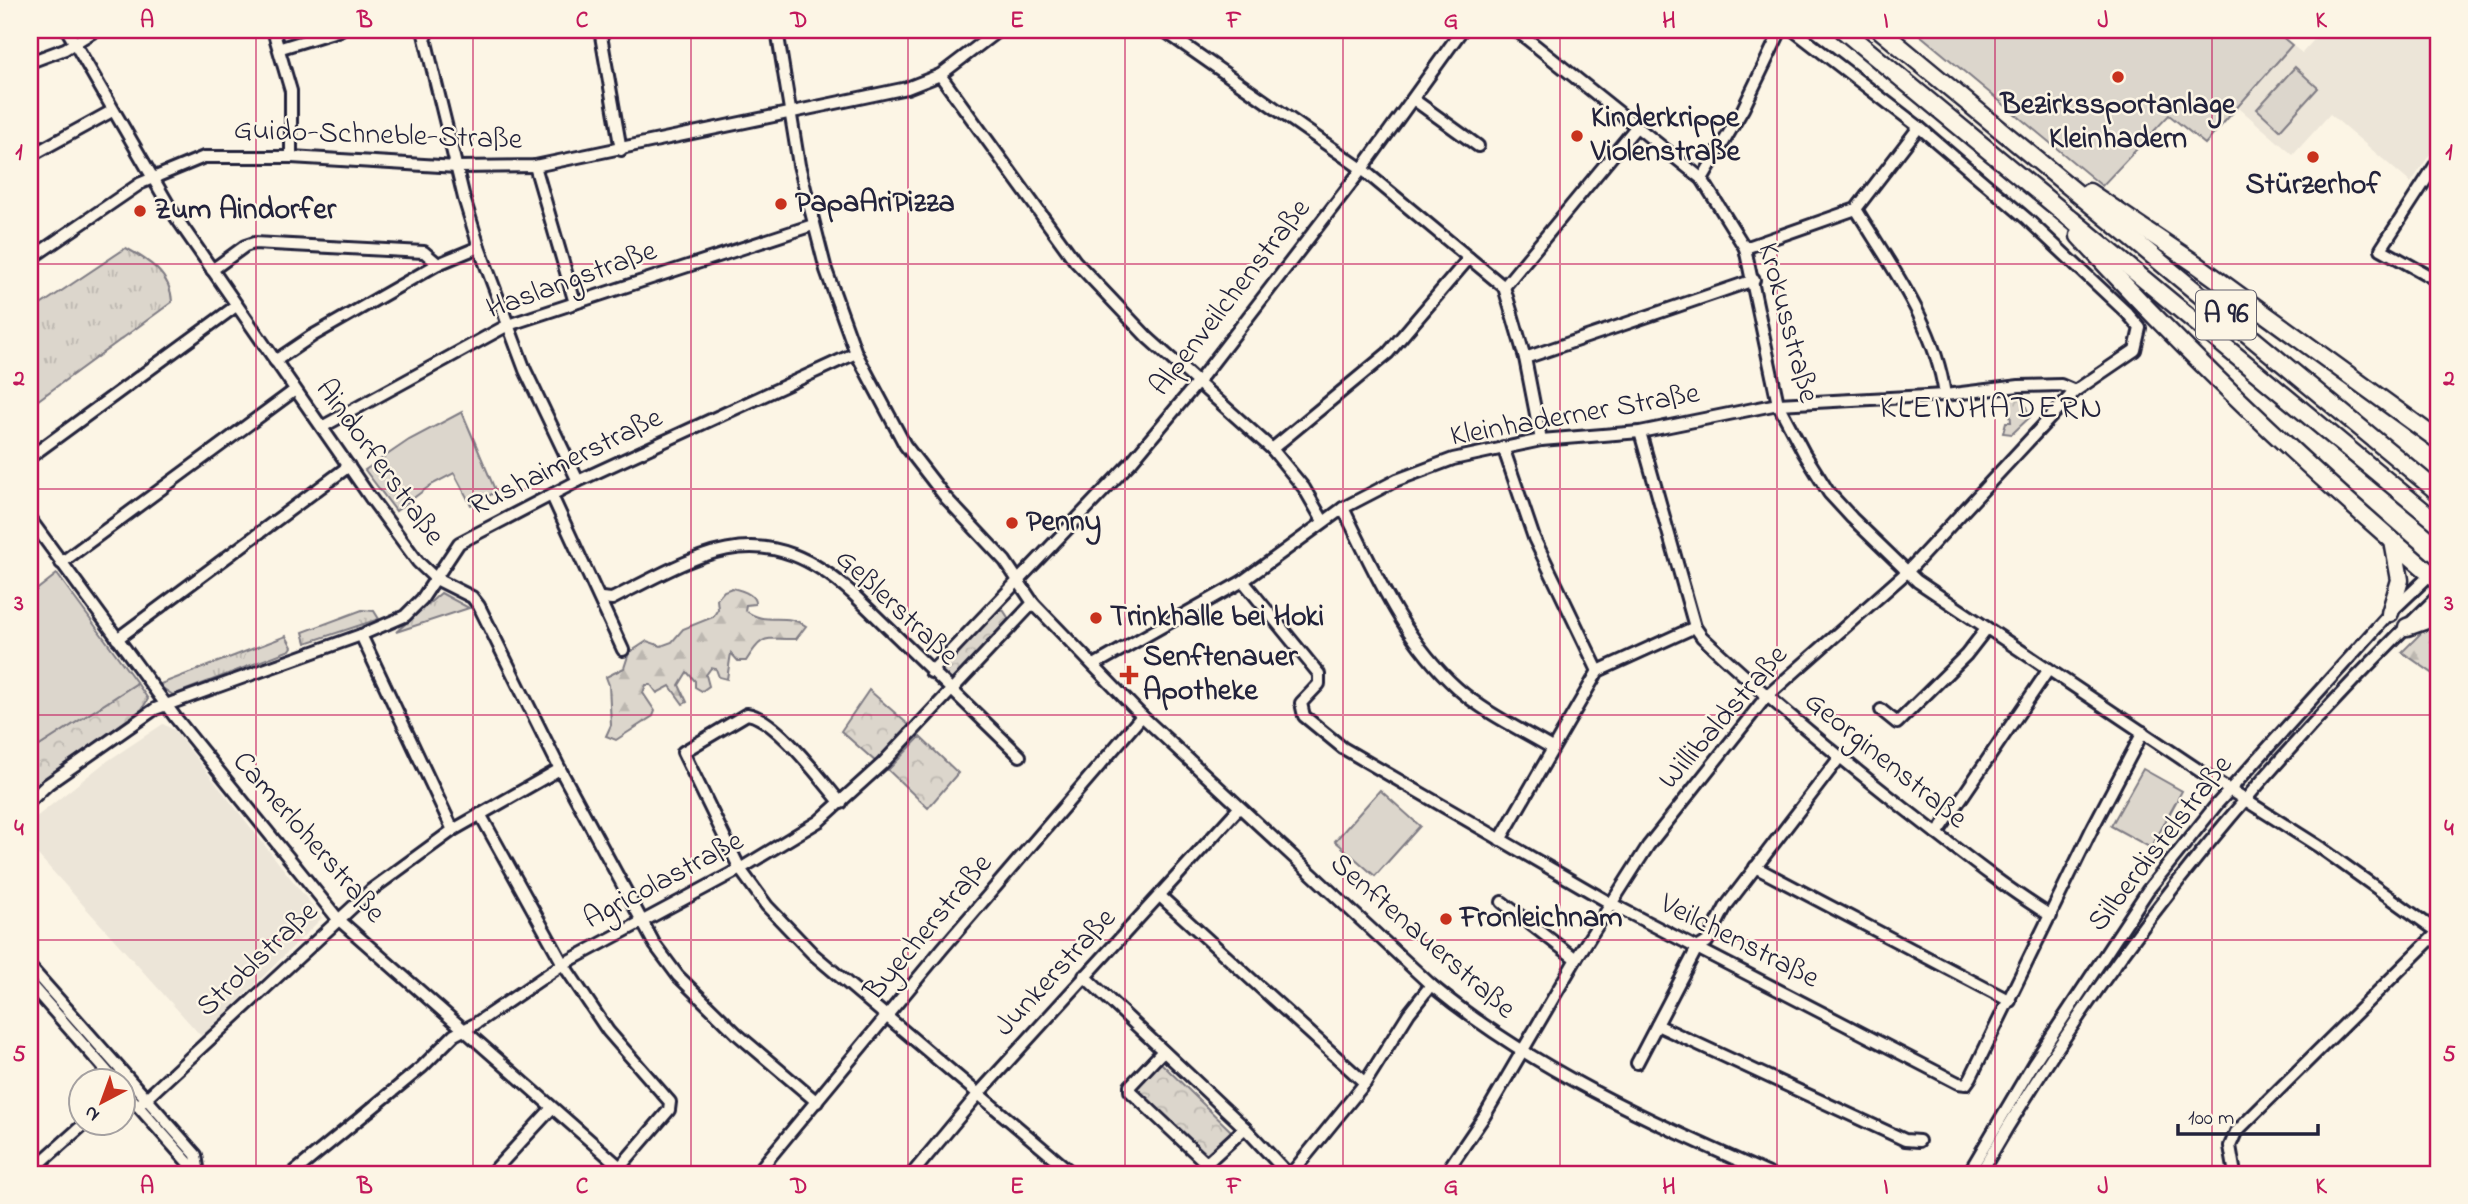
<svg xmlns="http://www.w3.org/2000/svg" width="2468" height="1204" font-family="'Indie Flower',sans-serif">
  <defs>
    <pattern id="grass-tufts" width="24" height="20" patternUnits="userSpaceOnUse" patternTransform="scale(1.75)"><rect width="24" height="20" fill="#dcd6cc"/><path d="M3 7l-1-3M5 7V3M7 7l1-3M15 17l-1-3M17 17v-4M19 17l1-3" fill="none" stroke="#bcb7b0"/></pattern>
    <pattern id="forest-firs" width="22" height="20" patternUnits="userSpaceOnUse" patternTransform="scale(1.75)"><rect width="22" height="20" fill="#dcd6cc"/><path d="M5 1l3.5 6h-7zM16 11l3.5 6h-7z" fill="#bcb7b0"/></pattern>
    <pattern id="park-crowns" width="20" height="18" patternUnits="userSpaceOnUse" patternTransform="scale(1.75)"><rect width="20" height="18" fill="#dcd6cc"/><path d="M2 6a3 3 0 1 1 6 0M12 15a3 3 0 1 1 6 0" fill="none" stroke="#bcb7b0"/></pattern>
  </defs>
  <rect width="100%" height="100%" fill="#fcf5e5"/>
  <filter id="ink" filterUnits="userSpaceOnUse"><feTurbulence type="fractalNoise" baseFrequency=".0143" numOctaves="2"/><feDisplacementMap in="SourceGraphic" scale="14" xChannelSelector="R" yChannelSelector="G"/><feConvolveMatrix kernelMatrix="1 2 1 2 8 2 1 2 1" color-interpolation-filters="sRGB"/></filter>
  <g filter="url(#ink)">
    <g fill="#ece5d8">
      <path d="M2323,30H2438V142L2411,183L2330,114L2293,155L2239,108L2292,45L2302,53Z"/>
      <path d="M163,724L174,730L322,918L202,1037L30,846V822L103,764Z"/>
    </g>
    <g fill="url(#grass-tufts)" stroke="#7f7c84" stroke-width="2">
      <path d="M126,248C148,260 171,274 172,302L30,406V312Z"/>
      <path d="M441,593L469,608L396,632Z"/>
      <path d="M362,610L374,611L379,619L306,643L303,632Z"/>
      <path d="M286,636L292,647L290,650L173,695L158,685Z"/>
    </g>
    <g fill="url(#forest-firs)" stroke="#7f7c84" stroke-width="2">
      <path d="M732,588C741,590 756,594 755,604L746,605L745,610C766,627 785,611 806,626L796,639C765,640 764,632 746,661H738L731,653L727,679L719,677L716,669L711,668L706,675L709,686L702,691L695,687V681L687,672L679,685L687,702L683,704L670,686L657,693L651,685H646L643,693L655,711L653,716L616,740L606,736L611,725L609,685L606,677L624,668L629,653L647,641L661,646L672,642L683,629L713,617L718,609L717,599L724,591Z"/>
      <path d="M2438,623V677L2402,652L2424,630Z"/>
    </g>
    <g fill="url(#park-crowns)" stroke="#7f7c84" stroke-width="2">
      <path d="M2022,397L2030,417L2012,434L2003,433L2006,422H2011L2009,399Z"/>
      <path d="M1000,605L1009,619L953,680L948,681L938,671Z"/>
      <path d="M137,683L148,699L142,709L30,789V752Z"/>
      <path d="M869,690L910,726L876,762L841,731Z"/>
      <path d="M920,737L958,773L928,808L888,770Z"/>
      <path d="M1160,1062L1233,1133L1205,1157L1134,1088Z"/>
    </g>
    <g fill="#dcd6cc" stroke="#7f7c84" stroke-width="2">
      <path d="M1914,30H2274L2292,45L2205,144L2169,115L2102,186Z"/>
      <path d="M2295,67L2318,88L2280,130L2257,109Z"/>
      <path d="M462,412L496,492L471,505L454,473L431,485L396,511L365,470L409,440Z"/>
      <path d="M57,574L137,683L30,752V595Z"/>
      <path d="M2143,769L2182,791L2151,848L2111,826Z"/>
      <path d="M1380,790L1420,826L1375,876L1335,841Z"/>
    </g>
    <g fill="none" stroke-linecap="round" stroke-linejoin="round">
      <defs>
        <g id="minor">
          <path d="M67,30L175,216L370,497L418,562L436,579L472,597L479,606L560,769L655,945L678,976L737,1034L817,1102"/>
          <path d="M273,30L291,91V157"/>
          <path d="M423,30L464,198L479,247L525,370L578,481"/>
          <path d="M600,30L621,150"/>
          <path d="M777,30L799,165L826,270L856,353L905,445L946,498L1005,561L1033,603L1142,716L1431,985C1532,1069 1650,1121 1769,1174"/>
          <path d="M1163,30L1362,169L1504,287L1525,358L1541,440"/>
          <path d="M1516,30L1702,179L1745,248L1778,404L1804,453L1829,493L1852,518L1917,581L2209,777L2318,846L2438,932L2236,1132L2230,1146L2235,1174"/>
          <path d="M281,48L340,30"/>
          <path d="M30,62L65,49L96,30"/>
          <path d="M940,75L1075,261L1148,338L1272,449L1304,488L1323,521"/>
          <path d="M1413,99L1478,146"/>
          <path d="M30,156L112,111"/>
          <path d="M2438,161L2381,249L2438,281"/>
          <path d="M535,166L575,303"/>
          <path d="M1702,179L1743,109L1781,30"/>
          <path d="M1856,209C1892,268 1935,325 1945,395"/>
          <path d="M1745,248L1856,209L1919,127"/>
          <path d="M30,259L141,183L204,157H291L457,167L535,166L907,88L940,75L999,30"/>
          <path d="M212,270L245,246L254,243L424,252L438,264"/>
          <path d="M1504,287L1637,126"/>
          <path d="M1525,358L1754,280"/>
          <path d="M275,361L312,336L438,264L479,247"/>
          <path d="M322,427L508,325L813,225"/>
          <path d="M1640,432L1695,627L1702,637C1767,698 1835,754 1905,809C1953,846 1999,884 2051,916"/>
          <path d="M1503,447L1534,538L1598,671"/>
          <path d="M1272,449L1388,353L1469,258"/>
          <path d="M30,457L236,306"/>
          <path d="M552,496L623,650"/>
          <path d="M1343,508C1375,572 1402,638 1457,688C1485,713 1520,729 1552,748"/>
          <path d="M30,519L175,717L338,919L628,1174"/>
          <path d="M61,563L295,390"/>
          <path d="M1243,581L1319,674V684L1301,703L1304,716L1343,748L1610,903L1958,1083L1966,1084L1971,1077L2092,829L2143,732"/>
          <path d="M601,598L612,599C703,552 763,513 852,593L1020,756"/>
          <path d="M361,635L453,830"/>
          <path d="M117,639L349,466"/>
          <path d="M1094,665L1243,581L1343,508L1397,480L1453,459L1541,440L1640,432L1778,404L1945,395L2019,386L2061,385L2075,391"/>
          <path d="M931,672L1132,461L1198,382L1362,169L1462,30"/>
          <path d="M1881,710L1897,723L1966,655L1987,628"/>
          <path d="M30,801L48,784L155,709L361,635L405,616L422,599L459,543L578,481L856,353"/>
          <path d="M841,803C822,781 775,717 747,714L683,752L740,869L767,906L813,954L1073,1174"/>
          <path d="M480,814L563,964L608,1031L670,1102L669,1110L620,1167"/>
          <path d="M1937,834L2049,669"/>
          <path d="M1500,840L1598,671L1695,627"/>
          <path d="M1755,867L2010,1001"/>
          <path d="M1160,896L1365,1083"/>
          <path d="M1502,902L1576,959"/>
          <path d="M30,967L196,1155L199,1174"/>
          <path d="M1084,976L1245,1128L1288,1174"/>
          <path d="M30,984L116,1082"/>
          <path d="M1657,1025L1905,1140L1919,1141"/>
          <path d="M1163,1051L1130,1086V1091L1204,1161H1209L1245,1128"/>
          <path d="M1637,1063L1697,948L1707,942L1726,906L1840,757"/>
          <path d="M122,1088L198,1174"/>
          <path d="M138,1106L371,890L453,830L560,769"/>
          <path d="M30,1172L84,1124"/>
          <path d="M292,1174L422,1067L454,1035L475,1024L563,964L740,869L819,821L882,764L1033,603"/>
          <path d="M491,1174L552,1108"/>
          <path d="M756,1174L942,949L1142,716"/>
          <path d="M912,1174L980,1092L1239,808"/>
          <path d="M1291,1174L1365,1083L1409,1013L1431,985"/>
          <path d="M1445,1174L1485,1115L1576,959L1648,846L1766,697L1907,572L2075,391L2135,350L2140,328L2127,313L2027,219L1919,127L1793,30"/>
          <path d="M1968,1174L2033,1064L2148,890L2217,804L2390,613L2431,574"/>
          <path d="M1980,1174C2103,959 2260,767 2438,596"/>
        </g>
        <g id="highway">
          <path d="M1843,30L2438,523"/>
          <path d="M1880,30L2438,492"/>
          <path d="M2089,192L2196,264L2438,440"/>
          <path d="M2079,236C2190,358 2313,473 2438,580"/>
          <path d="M2390,613L2400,580L2393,541"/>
          <path d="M2407,627L2438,616"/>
        </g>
      </defs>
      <use href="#minor" stroke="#22223b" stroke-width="16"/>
      <use href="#highway" stroke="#22223b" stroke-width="21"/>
      <use href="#minor" stroke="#fcf5e5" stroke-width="10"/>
      <use href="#highway" stroke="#fcf5e5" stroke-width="16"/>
    </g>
  </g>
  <path fill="none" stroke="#c2185b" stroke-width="2" stroke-opacity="0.55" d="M256,30V1174M473,30V1174M691,30V1174M908,30V1174M1125,30V1174M1343,30V1174M1560,30V1174M1777,30V1174M1995,30V1174M2212,30V1174M30,264H2438M30,489H2438M30,715H2438M30,940H2438"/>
  <g fill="#c8321e" stroke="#fcf5e5" stroke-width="2.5">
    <circle cx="2118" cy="77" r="7"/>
    <circle cx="1577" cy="136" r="7"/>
    <circle cx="2313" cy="157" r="7"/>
    <circle cx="781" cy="204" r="7"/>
    <circle cx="140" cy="211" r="7"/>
    <circle cx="1012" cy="523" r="7"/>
    <circle cx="1096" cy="618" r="7"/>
    <path d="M1125.5 664.5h7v7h7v7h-7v7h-7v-7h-7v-7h7z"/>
    <circle cx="1446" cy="919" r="7"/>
  </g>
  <g text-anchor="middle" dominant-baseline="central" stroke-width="5" stroke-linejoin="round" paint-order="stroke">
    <rect fill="#fcf5e5" stroke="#63616e" stroke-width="2" x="2196" y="290.5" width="60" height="49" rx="5"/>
    <g font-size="28" font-weight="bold" fill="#22223b">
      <text x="2226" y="315">A 96</text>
    </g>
    <g font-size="30" font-weight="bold" fill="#22223b" stroke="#fcf5e5" text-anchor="start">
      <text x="2118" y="106" text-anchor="middle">Bezirkssportanlage<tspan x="2118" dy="34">Kleinhadern</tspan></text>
      <text x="1591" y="119">Kinderkrippe<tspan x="1591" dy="34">Violenstraße</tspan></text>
      <text x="2313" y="186" text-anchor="middle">Stürzerhof</text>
      <text x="795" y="204">PapaAriPizza</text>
      <text x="154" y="211">Zum Aindorfer</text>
      <text x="1026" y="523">Penny</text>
      <text x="1110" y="618">Trinkhalle bei Hoki</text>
      <text x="1143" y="658">Senftenauer<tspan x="1143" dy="34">Apotheke</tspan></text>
      <text x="1460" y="919">Fronleichnam</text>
    </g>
    <g font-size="30" fill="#22223b" stroke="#fcf5e5">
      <text transform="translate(378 136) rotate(2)">Guido-Schneble-Straße</text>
      <text transform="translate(572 281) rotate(-20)">Haslangstraße</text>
      <text transform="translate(1231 298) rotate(-52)">Alpenveilchenstraße</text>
      <text transform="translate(1787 323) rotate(75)">Krokusstraße</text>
      <text transform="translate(1575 416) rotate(-10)">Kleinhaderner Straße</text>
      <text transform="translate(379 463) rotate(54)">Aindorferstraße</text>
      <text transform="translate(566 463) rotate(-26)">Rushaimerstraße</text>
      <text transform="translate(896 608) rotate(43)">Geßlerstraße</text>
      <text transform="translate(1724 718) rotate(-49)">Willibaldstraße</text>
      <text transform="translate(1885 761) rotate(39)">Georginenstraße</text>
      <text transform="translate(308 838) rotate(49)">Camerloherstraße</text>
      <text transform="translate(2161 844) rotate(-52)">Silberdistelstraße</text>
      <text transform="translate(664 881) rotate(-28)">Agricolastraße</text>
      <text transform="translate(929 928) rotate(-50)">Byecherstraße</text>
      <text transform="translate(1422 937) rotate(41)">Senftenauerstraße</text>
      <text transform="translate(1739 942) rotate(27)">Veilchenstraße</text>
      <text transform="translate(258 960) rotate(-43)">Stroblstraße</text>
      <text transform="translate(1056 973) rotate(-47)">Junkerstraße</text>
    </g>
    <g font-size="33" letter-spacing="2" fill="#22223b" stroke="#fcf5e5">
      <text x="1992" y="409">KLEINHADERN</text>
    </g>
  </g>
  <rect width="2468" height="1204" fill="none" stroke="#fcf5e5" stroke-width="77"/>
  <g transform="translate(102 1102) rotate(221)"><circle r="33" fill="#fcf5e5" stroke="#a5a1a1" stroke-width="2"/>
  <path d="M0-5L12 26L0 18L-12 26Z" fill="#c8321e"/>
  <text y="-10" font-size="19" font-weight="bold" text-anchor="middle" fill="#22223b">N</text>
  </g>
  <path d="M2178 1124v10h140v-10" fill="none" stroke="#22223b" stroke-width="3.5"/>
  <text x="2188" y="1124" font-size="21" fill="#22223b" stroke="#fcf5e5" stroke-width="5" paint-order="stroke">100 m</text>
  <rect x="38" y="38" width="2392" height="1128" fill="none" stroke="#c2185b" stroke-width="2.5"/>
  <g font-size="23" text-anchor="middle" font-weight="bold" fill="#c2185b">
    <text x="147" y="27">A</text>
    <text x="365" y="27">B</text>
    <text x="582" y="27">C</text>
    <text x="799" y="27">D</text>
    <text x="1017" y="27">E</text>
    <text x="1234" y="27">F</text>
    <text x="1451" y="27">G</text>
    <text x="1669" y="27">H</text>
    <text x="1886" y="27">I</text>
    <text x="2103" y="27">J</text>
    <text x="2321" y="27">K</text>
    <text x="19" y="159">1</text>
    <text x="2449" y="159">1</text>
    <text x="19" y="385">2</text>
    <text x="2449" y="385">2</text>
    <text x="19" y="610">3</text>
    <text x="2449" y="610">3</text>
    <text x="19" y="835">4</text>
    <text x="2449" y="835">4</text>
    <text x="19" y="1061">5</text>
    <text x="2449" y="1061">5</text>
    <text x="147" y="1193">A</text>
    <text x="365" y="1193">B</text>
    <text x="582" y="1193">C</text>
    <text x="799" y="1193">D</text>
    <text x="1017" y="1193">E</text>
    <text x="1234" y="1193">F</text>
    <text x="1451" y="1193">G</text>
    <text x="1669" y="1193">H</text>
    <text x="1886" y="1193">I</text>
    <text x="2103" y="1193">J</text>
    <text x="2321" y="1193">K</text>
  </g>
</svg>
